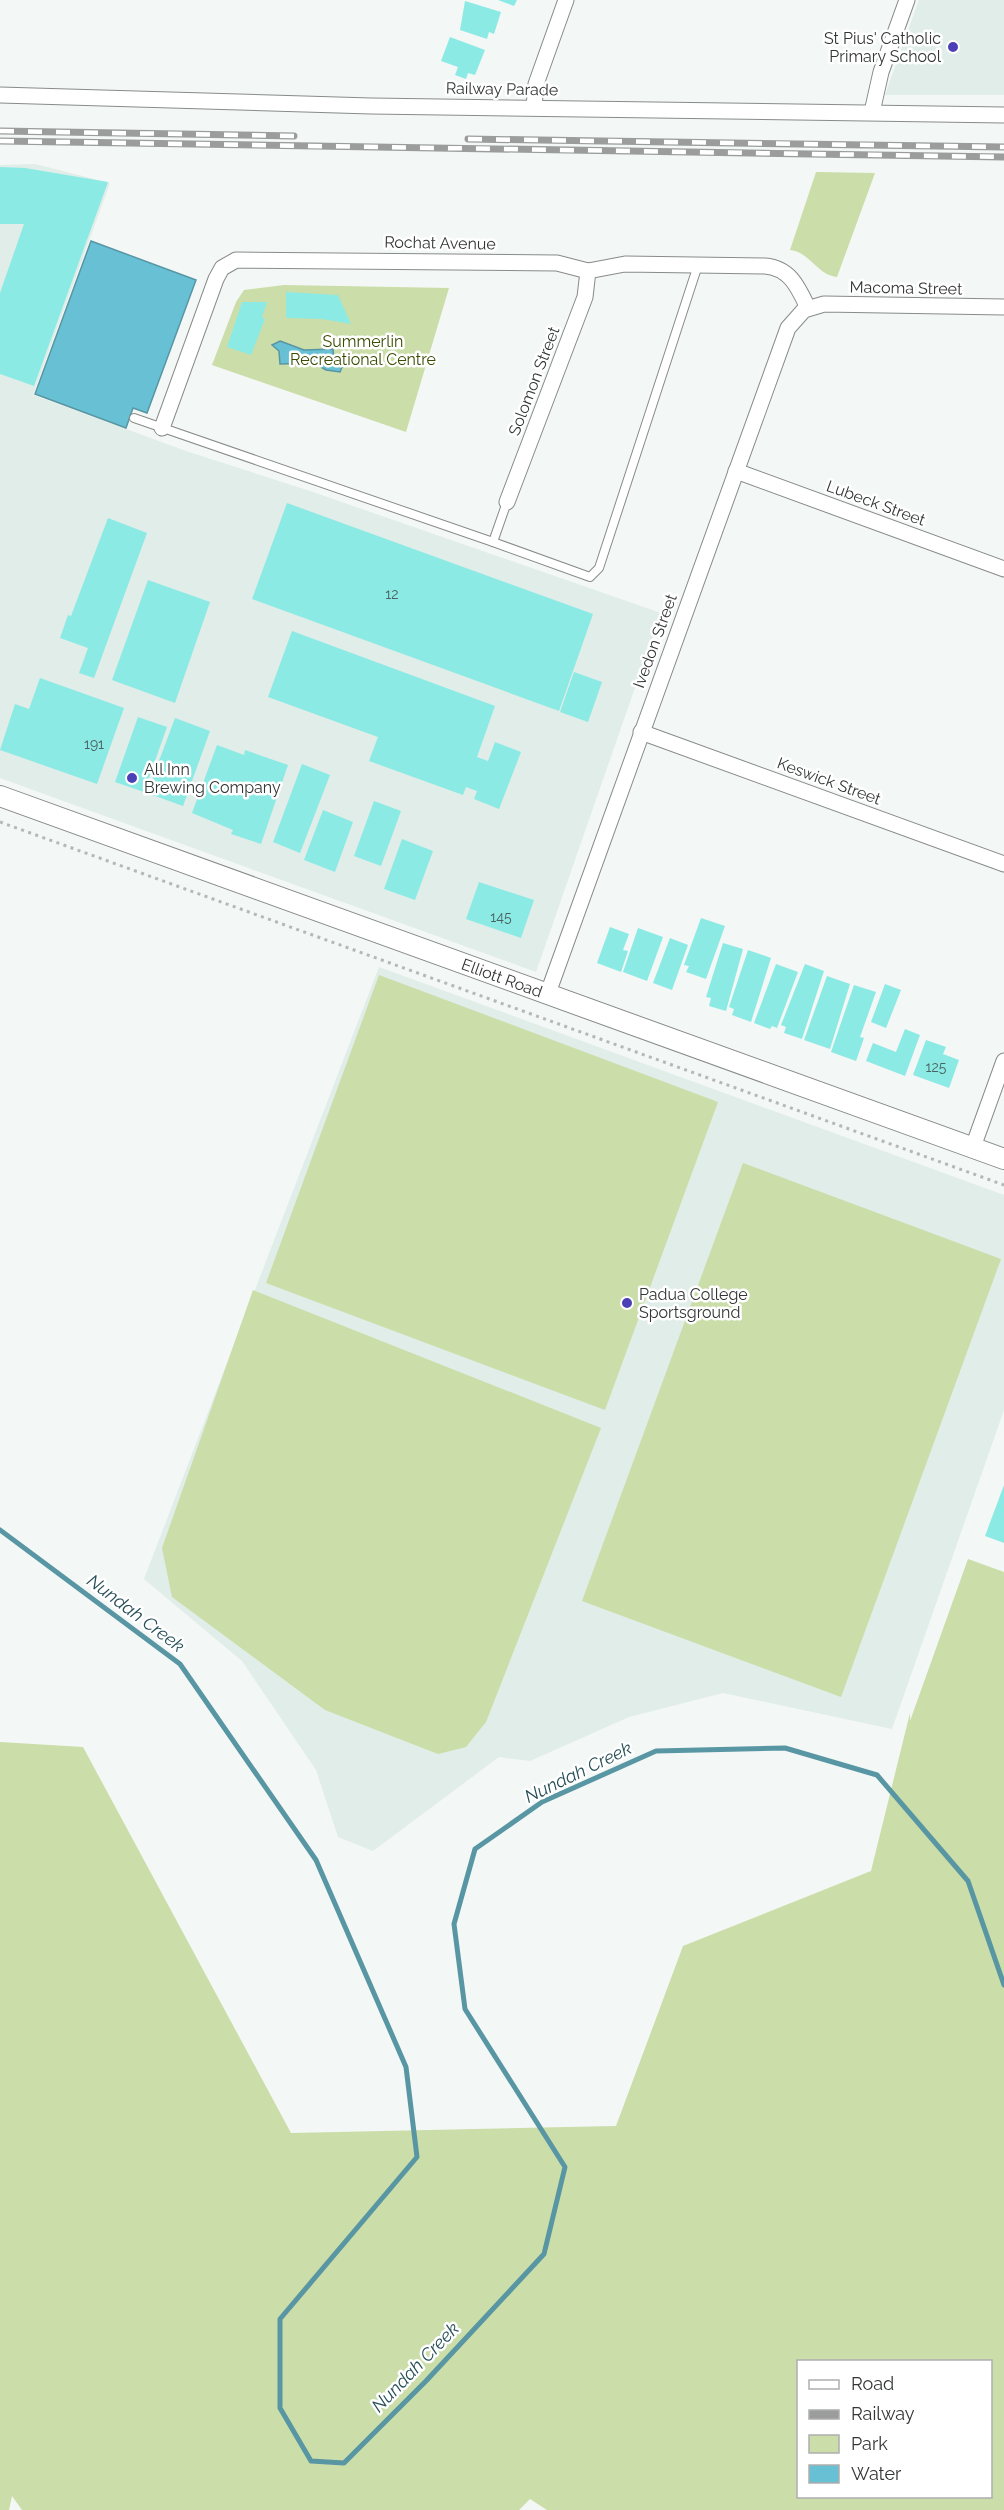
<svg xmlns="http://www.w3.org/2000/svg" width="1004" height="2510" font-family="Raleway,sans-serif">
  <rect width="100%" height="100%" fill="#f3f7f5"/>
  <g fill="#e0ede8">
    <path d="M919,0H1004V95H885Z"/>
    <path d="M35,164L110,183L33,395L186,451L310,491L661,613L536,972L0,778V165Z"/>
    <path d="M379,967L1004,1195V1410L892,1729L723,1693L629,1717L530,1761L499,1757L373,1851L338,1837L316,1770L242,1661L144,1579Z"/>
  </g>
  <g fill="#cbdda8" fill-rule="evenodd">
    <path d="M816,172L875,173L837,277C817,275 810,252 790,250Z"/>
    <path d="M284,285L449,288L406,432L212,365L236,302L244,290Z"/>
    <path d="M379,975L718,1102L605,1410L266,1283Z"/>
    <path d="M743,1163L1001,1259L841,1697L582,1601Z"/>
    <path d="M253,1290L601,1428L486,1722L466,1747L438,1754L325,1710L172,1597L162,1548Z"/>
    <path d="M968,1559L1004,1572V2510H547L530,2499L519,2510H22L12,2496L9,2510H0V1742L83,1747L291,2133L616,2126L683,1946L871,1871L910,1713V1721ZM798,2362H990V2496H798Z"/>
  </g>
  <g fill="#67c0d4" stroke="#5896a4" stroke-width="1.5">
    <path d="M91,241L196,280L147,413L133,408L126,428L35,394Z"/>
    <path d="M280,341L304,350L333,349L334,361L342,367L340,372L326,370L314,363L280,364L279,351L272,345Z"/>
  </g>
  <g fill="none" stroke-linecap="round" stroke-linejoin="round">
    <path stroke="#5896a4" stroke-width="5" d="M0,1530L180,1664L316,1860L406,2067L417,2157L280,2319V2408L311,2461L344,2463L426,2381L544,2254L565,2167L465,2009L454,1924L475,1849L542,1802L656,1751L785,1748L877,1775L968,1881L1004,1985"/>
  </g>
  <g fill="#8ceae5">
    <path d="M498,0H517L514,6Z"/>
    <path d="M465,1L501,12L494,34L489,32L487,39L460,30Z"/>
    <path d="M450,37L485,50L475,75L468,73L466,79L455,75L458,67L441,61Z"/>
    <path d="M0,167L25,168L108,182L34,386L0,374V293L24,224H0Z"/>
    <path d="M286,292L338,295L351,324L322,319L286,318Z"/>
    <path d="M242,302H267L262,317L265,319L251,355L227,347Z"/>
    <path d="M287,503L593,614L559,711L252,599Z"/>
    <path d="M108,518L147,533L94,678L79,673L88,648L60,638L68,615L71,616Z"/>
    <path d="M148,580L210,602L175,703L112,680Z"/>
    <path d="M292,631L495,706L477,757L488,761L495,742L521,752L499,809L474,799L477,791L466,787L463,795L369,761L378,737L268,697Z"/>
    <path d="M574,672L602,682L588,722L560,712Z"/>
    <path d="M40,678L124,708L97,784L0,750L15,704L29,709Z"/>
    <path d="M138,717L167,727L144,792L115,782Z"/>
    <path d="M175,718L210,731L183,806L147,793Z"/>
    <path d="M217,745L244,755L245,750L288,765L261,844L231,834L233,830L192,813Z"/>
    <path d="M302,764L330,775L300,853L273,842Z"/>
    <path d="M374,801L401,811L381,866L354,856Z"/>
    <path d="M323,810L353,822L335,872L304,860Z"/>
    <path d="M402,839L433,851L415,900L384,889Z"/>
    <path d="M479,882L534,900L521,938L466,919Z"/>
    <path d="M701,918L725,926L706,979L686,972L689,966L684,965Z"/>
    <path d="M610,927L629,934L623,950L628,951L621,972L597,963Z"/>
    <path d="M638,928L663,937L647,981L623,972Z"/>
    <path d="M670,938L688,945L672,990L653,983Z"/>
    <path d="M723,943L743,949L726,1011L709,1006L711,998L706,997Z"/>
    <path d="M748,950L771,958L751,1022L732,1015L734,1009L729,1007Z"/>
    <path d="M776,964L798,972L777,1028L772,1026L770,1029L754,1023Z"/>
    <path d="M805,964L824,971L802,1039L784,1033L786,1027L781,1025Z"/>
    <path d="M827,976L850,984L830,1049L804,1040Z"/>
    <path d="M885,984L901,990L886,1028L871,1022Z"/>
    <path d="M854,985L876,992L860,1037L864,1038L856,1061L831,1052Z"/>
    <path d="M905,1029L920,1035L905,1076L866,1061L873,1043L896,1052Z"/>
    <path d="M926,1040L946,1047L943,1054L959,1060L949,1088L913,1075Z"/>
    <path d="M1004,1485V1543L985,1536Z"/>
  </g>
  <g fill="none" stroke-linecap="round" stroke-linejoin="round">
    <defs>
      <g id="service">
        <path d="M134,418L493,542L507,502"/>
        <path d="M493,542L590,577L599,568L698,265"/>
      </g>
      <g id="minor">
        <path d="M0,95L371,106L1004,115"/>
        <path d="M534,107L536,84L566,0"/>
        <path d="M872,112L881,72L907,0"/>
        <path d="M162,428L216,279L222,268L236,260L557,263L588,271L625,264L765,266C790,268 798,287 808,308"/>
        <path d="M736,471L1004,569"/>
        <path d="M507,502L585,297L588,271"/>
        <path d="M641,732L1004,864"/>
        <path d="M548,993L788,328L804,310L824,304L1004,307"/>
        <path d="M973,1147L1004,1061"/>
      </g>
      <g id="tertiary">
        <path id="s1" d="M0,796L1004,1159"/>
      </g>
    </defs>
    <use href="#service" stroke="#878b89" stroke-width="10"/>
    <use href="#minor" stroke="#878b89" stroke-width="17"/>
    <use href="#tertiary" stroke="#878b89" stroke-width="22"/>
    <path stroke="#b5b8b7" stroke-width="3" stroke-dasharray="3 4.5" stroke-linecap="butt" d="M0,822L1004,1185"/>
    <use href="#service" stroke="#fff" stroke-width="8"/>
    <use href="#minor" stroke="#fff" stroke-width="15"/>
    <use href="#tertiary" stroke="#fff" stroke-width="20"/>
    <defs>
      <g id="rail">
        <path d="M0,131L294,136"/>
        <path d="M468,139L1004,147"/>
        <path d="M0,141L1004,157"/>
      </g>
    </defs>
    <use href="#rail" stroke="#9a9d9c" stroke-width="7"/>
    <use href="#rail" stroke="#fff" stroke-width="4.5" stroke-dasharray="14" stroke-linecap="butt"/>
  </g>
  <g fill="#4d40b7" stroke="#fff" stroke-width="2">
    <circle cx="953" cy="47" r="6"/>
    <circle cx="132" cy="778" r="6"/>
    <circle cx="627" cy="1303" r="6"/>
  </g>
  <g text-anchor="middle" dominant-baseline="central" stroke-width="5" stroke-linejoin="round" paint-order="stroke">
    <g font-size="14" fill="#4a6261">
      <text x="392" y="594">12</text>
      <text x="94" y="744">191</text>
      <text x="501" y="917">145</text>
      <text x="936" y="1067">125</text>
    </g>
    <g font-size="16" fill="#343535" stroke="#fff" text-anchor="start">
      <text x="941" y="38" text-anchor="end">St Pius' Catholic<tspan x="941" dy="18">Primary School</tspan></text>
      <text x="144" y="769">All Inn<tspan x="144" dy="18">Brewing Company</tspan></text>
      <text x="639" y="1294">Padua College<tspan x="639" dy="18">Sportsground</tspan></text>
    </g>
    <g font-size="16" fill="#343535" stroke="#fff">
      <text transform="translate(502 89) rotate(1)">Railway Parade</text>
      <text transform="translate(440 243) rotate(1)">Rochat Avenue</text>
      <text transform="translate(906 288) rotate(1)">Macoma Street</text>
      <text transform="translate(534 381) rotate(-69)">Solomon Street</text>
      <text transform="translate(876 503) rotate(20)">Lubeck Street</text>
      <text transform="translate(655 641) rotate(-70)">Ivedon Street</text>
      <text transform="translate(829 781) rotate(20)">Keswick Street</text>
      <text stroke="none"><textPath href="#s1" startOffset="534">Elliott Road</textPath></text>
    </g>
    <g font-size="16" fill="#3a4b00" stroke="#fff">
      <text x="363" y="341">Summerlin<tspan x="363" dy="18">Recreational Centre</tspan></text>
    </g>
    <g font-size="18" font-style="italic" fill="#254e57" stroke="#fff">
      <text transform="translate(136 1613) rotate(37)">Nundah Creek</text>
      <text transform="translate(578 1772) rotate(-26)">Nundah Creek</text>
      <text transform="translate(415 2367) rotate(-46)">Nundah Creek</text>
    </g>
  </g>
  <rect x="797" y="2360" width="195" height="138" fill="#ffffff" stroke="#aeaeae" stroke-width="1.5"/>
  <rect x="809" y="2380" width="30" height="9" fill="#ffffff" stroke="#aeaeae" stroke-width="1.5"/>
  <text x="851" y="2390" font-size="18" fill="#343535">Road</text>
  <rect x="809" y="2410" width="30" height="9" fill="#9a9d9c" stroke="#aeaeae" stroke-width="1.5"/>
  <text x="851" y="2420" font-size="18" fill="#343535">Railway</text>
  <rect x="809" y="2435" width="30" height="18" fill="#cbdda8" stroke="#aeaeae" stroke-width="1.5"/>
  <text x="851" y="2450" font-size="18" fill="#343535">Park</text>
  <rect x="809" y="2465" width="30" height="18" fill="#67c0d4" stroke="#aeaeae" stroke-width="1.5"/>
  <text x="851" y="2480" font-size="18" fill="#343535">Water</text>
</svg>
